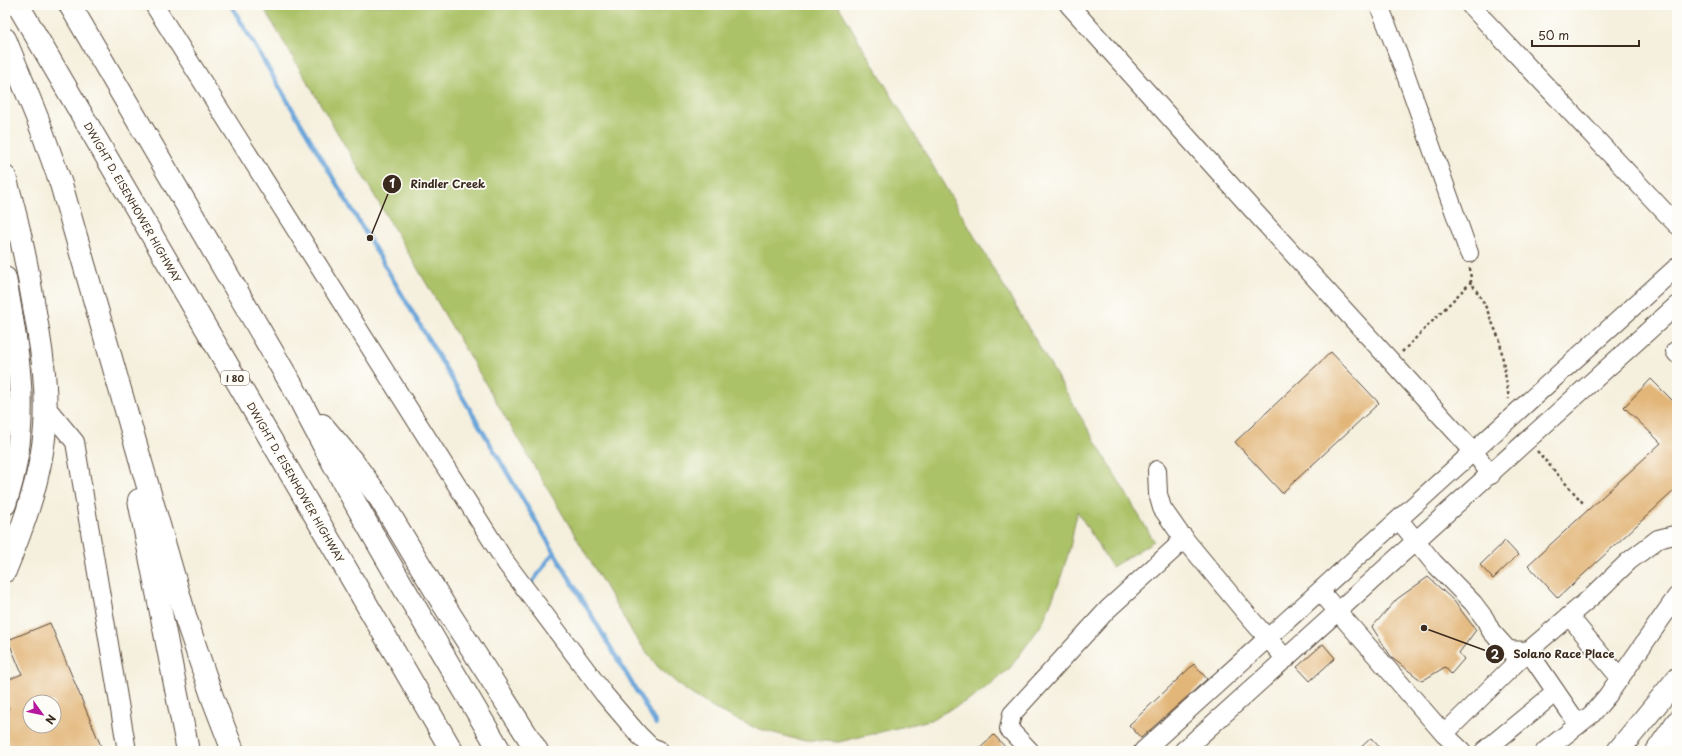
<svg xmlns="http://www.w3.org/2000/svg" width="1682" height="756" font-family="'Playpen Sans',sans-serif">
  <rect width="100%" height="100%" fill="#fdfcf7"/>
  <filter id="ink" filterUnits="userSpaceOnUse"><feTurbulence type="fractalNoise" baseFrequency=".025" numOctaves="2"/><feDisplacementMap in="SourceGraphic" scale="8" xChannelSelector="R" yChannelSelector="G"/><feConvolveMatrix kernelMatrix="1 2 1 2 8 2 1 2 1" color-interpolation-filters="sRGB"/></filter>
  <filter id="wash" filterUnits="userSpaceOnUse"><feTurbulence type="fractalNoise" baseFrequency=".012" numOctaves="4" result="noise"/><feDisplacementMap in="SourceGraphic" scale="16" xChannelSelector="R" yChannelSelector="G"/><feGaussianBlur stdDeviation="0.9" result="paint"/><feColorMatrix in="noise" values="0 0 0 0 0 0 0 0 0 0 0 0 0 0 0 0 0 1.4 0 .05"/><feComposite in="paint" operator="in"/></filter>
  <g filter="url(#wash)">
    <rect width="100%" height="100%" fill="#f5f0de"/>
    <path fill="#acc267" stroke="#747642" d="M262,5H838L1154,541L1112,567L1077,511L1070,548L1059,583L1042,624L1010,668L974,697L930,720L839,742L795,739L753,727L713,708L684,689L658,667L635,637Z"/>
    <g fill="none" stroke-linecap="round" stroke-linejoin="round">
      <g stroke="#69a4d9" stroke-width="4.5">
        <path d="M231,5L554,552L531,584"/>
        <path d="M554,552L656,724"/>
      </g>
    </g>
    <g id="blocks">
      <g fill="#e2b578" fill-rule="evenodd">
        <path d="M1331,352L1379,403L1282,493L1235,442Z"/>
        <path d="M1651,379L1677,405V488L1558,598L1528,565L1661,443L1624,407Z"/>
        <path d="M1505,541L1518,555L1493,579L1480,565Z"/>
        <path d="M1428,577L1454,601L1476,630L1459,653L1464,659L1451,674L1445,667L1422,681L1392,658L1372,627L1397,599Z"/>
        <path d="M50,623L103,751H5V711L9,709L5,700V681L22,674L8,640ZM30,702H54V726H30Z"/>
        <path d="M1323,644L1335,658L1310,681L1297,667Z"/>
        <path d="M1194,664L1207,679L1141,738L1129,725Z"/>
        <path d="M994,735L1009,751H977Z"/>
        <path d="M1371,738L1383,751H1357Z"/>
      </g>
    </g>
  </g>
  <g filter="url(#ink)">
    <use href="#blocks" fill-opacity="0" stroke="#57483b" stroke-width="1"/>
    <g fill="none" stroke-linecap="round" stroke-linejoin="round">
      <defs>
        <g id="minor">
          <path d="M154,5L506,563L604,694L638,734L650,746L660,751"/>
          <path d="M1069,5L1252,209L1474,452L1491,475"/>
          <path d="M1379,5L1403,67L1469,253"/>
          <path d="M1470,5L1677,225"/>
          <path d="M5,232L20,229"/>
          <path d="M1675,351L1677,354"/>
          <path d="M46,407L75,442L127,751"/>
          <path d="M5,409L22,407"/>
          <path d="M1157,470L1158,494L1162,508L1178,531L1249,617L1286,659"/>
          <path d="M1399,520L1433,562L1473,603L1485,619L1491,631L1508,650L1528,651L1596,593L1629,561L1658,539L1674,535L1677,537"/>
          <path d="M1320,591L1444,734L1528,651L1578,724"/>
          <path d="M1569,616L1620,678"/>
          <path d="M1444,734L1462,751"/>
          <path d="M1030,751L1009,729L1012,714L1108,609L1174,549L1184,537"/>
          <path d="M1143,751L1677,267"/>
          <path d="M1183,751L1677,305"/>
          <path d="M1484,751L1556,692"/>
          <path d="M1545,751L1592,714L1608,695L1677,596"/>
        </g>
        <g id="major">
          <path d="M5,177C17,217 26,259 33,301C42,350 51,402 42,452C35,494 21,532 5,571"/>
          <path d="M5,278C19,357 32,425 5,504"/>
        </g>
        <g id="highway">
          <path d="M18,5L452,751"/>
          <path d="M70,5L297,394C359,517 431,633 500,751"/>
          <path d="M5,39L38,120L61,184L186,619L213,699L233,751"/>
          <path d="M322,425L353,462L381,500L444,605L537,751"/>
          <path d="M139,500L188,751"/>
          <path d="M1618,751L1677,679"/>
          <path d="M1657,751L1677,722"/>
        </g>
      </defs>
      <use href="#minor" stroke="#57483b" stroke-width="20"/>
      <use href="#major" stroke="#57483b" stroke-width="24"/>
      <use href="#highway" stroke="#57483b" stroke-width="24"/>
      <g stroke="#57483b" stroke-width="2.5" stroke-dasharray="3 3" stroke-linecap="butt">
        <path d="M1470,268L1471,282"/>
        <path d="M1402,352L1471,282L1484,303L1500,341L1509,399"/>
        <path d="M1537,451L1583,503"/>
      </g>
      <use href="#minor" stroke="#fff" stroke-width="18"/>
      <use href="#major" stroke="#fff" stroke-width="22"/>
      <use href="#highway" stroke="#fff" stroke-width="22"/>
    </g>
  </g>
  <g text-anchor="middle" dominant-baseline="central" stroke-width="3.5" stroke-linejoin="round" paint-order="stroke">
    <rect fill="#fdfcf7" stroke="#75695f" stroke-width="1" x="221" y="371" width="28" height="14" rx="3"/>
    <g font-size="9" font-weight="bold" fill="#3b2a1e">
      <text x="235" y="378">I 80</text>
    </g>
    <g font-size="10" fill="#3b2a1e" stroke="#fdfcf7">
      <text transform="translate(133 202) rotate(60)">DWIGHT D. EISENHOWER HIGHWAY</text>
      <text transform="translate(296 482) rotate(60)">DWIGHT D. EISENHOWER HIGHWAY</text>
    </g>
  </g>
  <path fill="none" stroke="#3b2a1e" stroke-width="1.5" d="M370 238L392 184M1424 628L1495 654"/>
  <g fill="#3b2a1e" stroke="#fdfcf7" stroke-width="1.5">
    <circle cx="370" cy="238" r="4"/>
    <circle cx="1424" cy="628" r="4"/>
    <circle cx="392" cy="184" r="10"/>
    <circle cx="1495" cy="654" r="10"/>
  </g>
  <g font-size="12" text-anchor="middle" font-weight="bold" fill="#fff">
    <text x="392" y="188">1</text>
    <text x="1495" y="659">2</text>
  </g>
  <g font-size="11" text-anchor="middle" font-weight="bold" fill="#3b2a1e" stroke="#fdfcf7" stroke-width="3.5" stroke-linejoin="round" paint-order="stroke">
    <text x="448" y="188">Rindler Creek</text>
    <text x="1564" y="658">Solano Race Place</text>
  </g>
  <rect width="1682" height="756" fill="none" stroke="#fdfcf7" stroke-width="20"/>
  <g transform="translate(42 714) rotate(123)"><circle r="19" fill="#fdfcf7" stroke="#afa8a0"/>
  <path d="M0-3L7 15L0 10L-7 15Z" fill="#b5179e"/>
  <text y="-6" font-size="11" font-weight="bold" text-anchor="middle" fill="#3b2a1e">N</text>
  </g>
  <path d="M1532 40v6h107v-6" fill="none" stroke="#3b2a1e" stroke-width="2"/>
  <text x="1538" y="40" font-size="12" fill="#3b2a1e" stroke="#fdfcf7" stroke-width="3" paint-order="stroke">50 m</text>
</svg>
